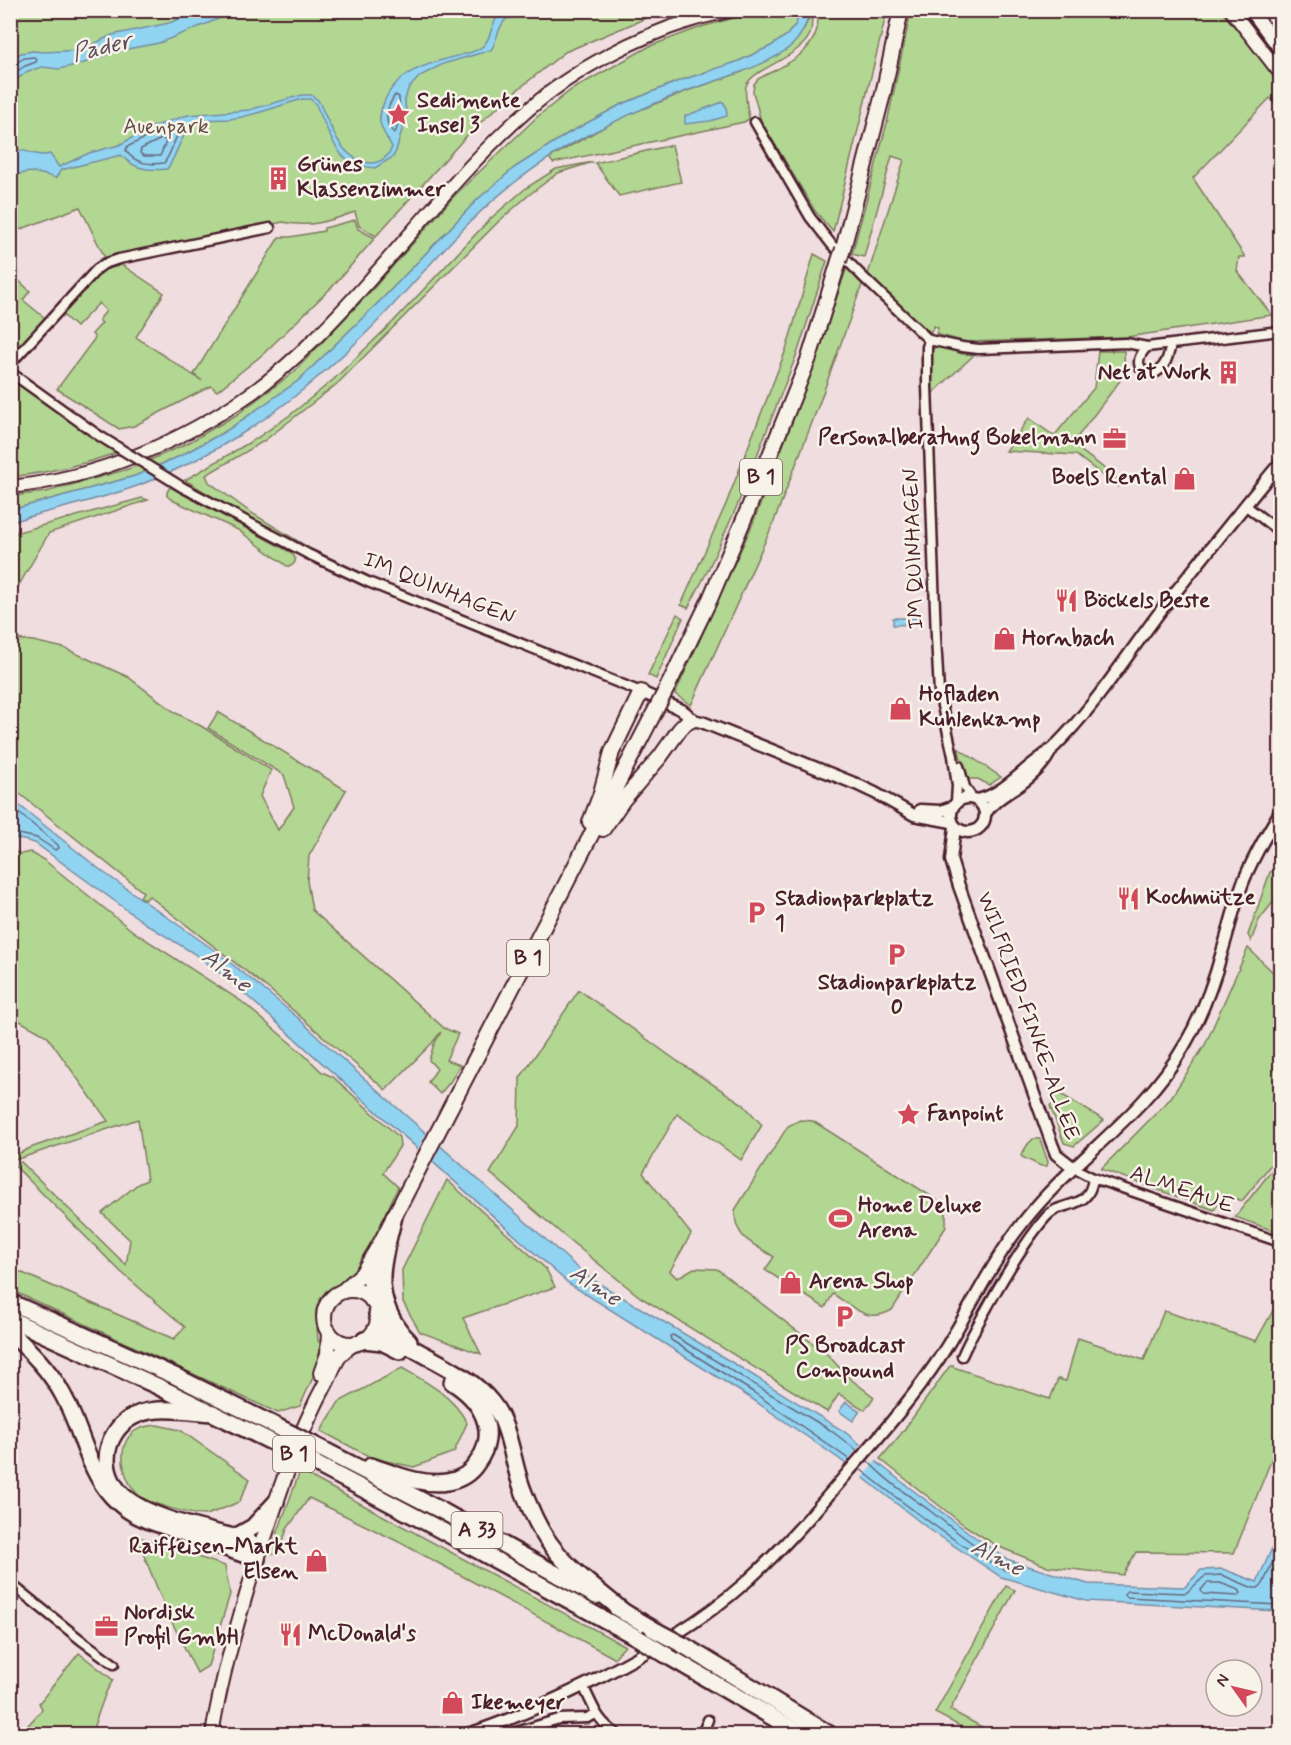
<svg xmlns="http://www.w3.org/2000/svg" width="1291" height="1745" font-family="Mynerve,sans-serif">
  <rect width="100%" height="100%" fill="#efdddf"/>
  <filter id="ink" filterUnits="userSpaceOnUse"><feTurbulence type="fractalNoise" baseFrequency=".0167" numOctaves="2"/><feDisplacementMap in="SourceGraphic" scale="12" xChannelSelector="R" yChannelSelector="G"/><feConvolveMatrix kernelMatrix="1 2 1 2 8 2 1 2 1" color-interpolation-filters="sRGB"/></filter>
  <g filter="url(#ink)">
    <g fill="#b2d792" stroke="#7e7b5e" stroke-width="1.5">
      <path d="M819,10L887,11L833,232L815,211L761,121L753,92L754,84L758,79C780,67 810,57 817,29C818,23 818,17 819,10Z"/>
      <path d="M11,11H663L565,52L516,91L471,131L376,236L359,226L355,212C329,221 311,228 283,222L105,258L80,207L11,233Z"/>
      <path d="M778,11H800L796,24L787,35L771,46L739,61L679,81L620,105L567,134L514,168L478,199L384,297L298,381L226,431L180,456L135,476L11,510L10,496L46,492L132,468L188,443L236,415L293,373L373,289L455,195L537,117L571,90L650,46L701,27L738,17Z"/>
      <path d="M812,11C811,18 813,27 810,34C800,58 751,69 746,86C744,93 748,110 749,119L744,122L553,163L549,158L620,118L687,91L742,72L804,29Z"/>
      <path d="M911,11H1221L1280,80V107L1270,98L1193,178L1245,257H1239L1237,271L1272,315L1127,337L966,342L936,334L938,328L934,326L931,332L922,327L868,274L904,160L892,156L864,257L852,254L887,123Z"/>
      <path d="M672,145L681,182L619,196L595,163Z"/>
      <path d="M593,162L558,173L530,194L498,222L338,383L264,441L206,475L209,482L250,512L306,546H301L251,520L185,480L257,438L290,415L333,380L392,323L490,219L526,188L556,169Z"/>
      <path d="M355,220L358,229L375,238L332,287L262,355L217,391L211,386L134,426L119,429L57,389L95,338L92,334L102,323L99,320L106,311L99,303L76,327L62,314L101,271L122,265L164,293L136,337L202,381L194,374L279,237H290L324,231V228Z"/>
      <path d="M814,254L827,261L798,351L737,506L707,572L688,608L681,605L726,504L787,347Z"/>
      <path d="M10,266L19,273L16,278L30,291L23,300L46,319L14,356H11Z"/>
      <path d="M847,267L863,282L818,407L773,524L691,705L675,694L753,523L813,368Z"/>
      <path d="M937,346L962,354H975L932,394V350Z"/>
      <path d="M1098,351H1124L1125,374L1072,444L1122,482L1118,487L1076,455L1006,451L1029,418L1054,436L1094,388Z"/>
      <path d="M11,379L116,453C82,465 46,473 11,477Z"/>
      <path d="M170,487L292,553C296,559 297,562 291,566H287L238,530L172,500L167,496V492Z"/>
      <path d="M142,498L148,500L49,533L11,599V534Z"/>
      <path d="M677,614L683,618L656,679L648,675Z"/>
      <path d="M11,636L15,639L33,641L64,648L128,677L176,713L201,726L271,770L260,796L278,830L294,807L284,775L208,728L218,712L346,790L309,856L307,881L312,910L444,1028L458,1034L446,1060L460,1065L450,1082L440,1094L428,1082L437,1069L429,1060L434,1044L441,1032L432,1043L386,1090L335,1047L270,990L149,896L145,900L140,897L143,892L11,787Z"/>
      <path d="M958,748L1001,777L989,785L978,779H967Z"/>
      <path d="M11,850L21,854L30,852L44,860L134,932L241,1001L301,1052L322,1072L333,1077L399,1137L400,1146L383,1173L398,1187L365,1259L349,1281L337,1285L326,1291L320,1299L316,1310L318,1341L323,1343L320,1362L300,1406L278,1413L11,1290V1268L174,1339L185,1327L121,1272L15,1166L21,1162L126,1265L130,1240L102,1213L138,1184L147,1180L138,1119L18,1159L12,1157L30,1148L108,1121L47,1036L11,1016Z"/>
      <path d="M1276,870L1277,897L1259,920L1251,941L1248,935L1270,872Z"/>
      <path d="M1248,948L1280,979V1007L1272,1023L1280,1030V1153L1242,1201L1226,1194L1214,1210L1101,1169L1170,1099L1205,1045Z"/>
      <path d="M579,990L677,1061L743,1104L762,1125L741,1160L677,1114L643,1173L691,1234L670,1271L677,1278L694,1268L717,1269L828,1355L849,1378L874,1397L865,1410L839,1394L827,1412L640,1297L568,1239L490,1173L519,1126L520,1078Z"/>
      <path d="M1059,1093L1104,1120L1074,1146L1064,1143L1050,1106L1053,1104L1051,1098Z"/>
      <path d="M800,1120L813,1121L940,1202L946,1214V1227L892,1310C867,1324 855,1308 833,1294L825,1308L765,1270L774,1257C753,1243 734,1239 735,1210L788,1126Z"/>
      <path d="M1033,1139H1040L1048,1162L1047,1166H1041L1022,1157L1021,1155L1028,1144Z"/>
      <path d="M1280,1160V1233L1235,1217Z"/>
      <path d="M447,1180L546,1269L555,1287L463,1318L481,1354L420,1332L403,1302L402,1270Z"/>
      <path d="M1280,1298V1438L1234,1553L1136,1552L1123,1575L1046,1566L997,1546L964,1525L880,1459L901,1434L949,1367L953,1365V1367L1050,1399L1058,1379L1066,1381L1078,1338L1144,1360L1164,1311L1256,1341Z"/>
      <path d="M402,1368C428,1383 453,1396 467,1423L454,1452L414,1467L372,1458L321,1431L339,1402Z"/>
      <path d="M157,1425L180,1430L250,1479L239,1502C231,1505 212,1514 204,1515C195,1516 149,1503 141,1497C123,1484 114,1445 135,1431C142,1426 149,1426 157,1425Z"/>
      <path d="M300,1471L625,1646L614,1658L401,1543L309,1498L287,1529L278,1555L270,1553Z"/>
      <path d="M136,1536L225,1566L230,1594L208,1666L197,1673L167,1612Z"/>
      <path d="M1006,1586L1015,1590L950,1710L995,1734H975L935,1713Z"/>
      <path d="M79,1653L113,1680L106,1692L91,1734H20C27,1725 35,1719 42,1709L39,1703Z"/>
    </g>
    <g fill="#91d4f2" stroke="#758ca2" stroke-width="1.5">
      <path d="M504,10L542,11L506,19C496,30 498,40 491,50L443,64L420,76L408,89L405,100L406,116L396,151L393,157L375,168C364,167 353,165 344,157C332,146 323,118 315,103L310,99H303C279,105 255,116 230,119C217,120 200,117 190,128C178,140 177,156 167,169C148,171 134,169 121,155L61,170L56,178C36,172 31,169 11,177V150C25,147 34,158 50,154L59,167L89,153L119,145L152,127L188,115L249,110L302,95H311L318,100C330,123 340,161 371,163C381,163 389,156 392,147C388,139 381,130 380,122C379,114 382,107 385,100C397,72 427,64 453,57C463,54 476,53 483,46C493,37 489,22 504,10Z"/>
      <path d="M199,11H238L159,43L117,51L84,63L59,69L42,67L28,71L11,84V60L21,53L33,51L44,52L81,50L112,35L169,23Z"/>
      <path d="M800,11H811C807,21 804,32 796,41C775,65 716,80 686,91C654,103 623,117 592,133C566,146 542,162 518,180C471,215 434,261 394,304C367,334 336,362 305,388C257,428 196,464 137,486C96,501 53,509 11,522V510L135,476L180,456L226,431L298,381L384,297L478,199L514,168L567,134L620,105L679,81L739,61L771,46L787,35L796,24Z"/>
      <path d="M723,102L726,106L727,116L710,121L685,124V116Z"/>
      <path d="M893,618H916L915,624L893,625Z"/>
      <path d="M10,798L103,872L217,952L262,988L297,1017L331,1049L588,1277L733,1363L845,1432L861,1445L878,1463L902,1482L972,1535L1007,1559L1021,1564L1088,1584L1185,1587L1201,1570L1223,1569L1257,1582L1280,1530V1611L1086,1601L1001,1577L929,1529L838,1458L749,1397L568,1283L236,986L198,956L146,924L35,843L11,837Z"/>
      <path d="M846,1402L860,1411L853,1421L839,1411Z"/>
    </g>
    <g fill="#efdddf">
      <path d="M428,1130L442,1143L432,1164L417,1151Z"/>
      <path d="M863,1442L878,1459L860,1480L843,1466Z"/>
    </g>
    <g fill="none" stroke-linecap="round" stroke-linejoin="round">
      <g stroke="#66677b" stroke-width="1.5">
        <path d="M10,65L15,64L24,58L34,57L37,59L36,62L25,66L10,76"/>
        <path d="M395,95L399,97L400,116L396,131L394,133C382,122 387,107 395,95Z"/>
        <path d="M177,125L180,126L181,129C173,141 172,153 164,163C149,165 136,164 126,151L127,147L155,133Z"/>
        <path d="M163,138L166,142L160,156H144L140,153L141,149Z"/>
        <path d="M10,806L58,845L59,848L55,850L37,838L10,832"/>
        <path d="M850,1460L753,1392L671,1340L670,1336L673,1335L830,1430L858,1451"/>
        <path d="M860,1469C881,1486 995,1575 1015,1572L1014,1568C983,1554 956,1531 929,1510C908,1495 885,1480 867,1460"/>
        <path d="M1280,1545L1263,1584L1258,1588H1253L1222,1575L1205,1576L1186,1593L1127,1591L1124,1594L1127,1597L1280,1605"/>
        <path d="M1207,1583H1220L1239,1590L1241,1593L1238,1596L1203,1594L1201,1590Z"/>
      </g>
      <defs>
        <g id="minor">
          <path d="M755,122L810,217L832,245L862,276L929,340L962,347L979,349L1126,343L1147,347"/>
          <path d="M929,340L927,347V386L936,637L939,692L953,756L957,786L956,802"/>
          <path d="M1171,345C1168,357 1165,370 1152,374C1135,370 1136,358 1147,347L1280,331"/>
          <path d="M10,364L97,269L104,264L119,259L270,228"/>
          <path d="M10,372L98,435"/>
          <path d="M182,487L308,554L368,582L641,692"/>
          <path d="M1245,505L1280,532"/>
          <path d="M959,766L965,787L972,798"/>
          <path d="M1074,1168L1093,1178L1280,1242"/>
          <path d="M962,1356C972,1333 985,1312 997,1290C1012,1264 1027,1239 1046,1217C1062,1199 1089,1212 1093,1178"/>
          <path d="M10,1583L81,1640L114,1664"/>
          <path d="M583,1686C594,1707 596,1720 617,1734"/>
          <path d="M510,1734L559,1719L587,1718L596,1714"/>
          <path d="M702,1734L708,1720"/>
        </g>
        <g id="tertiary">
          <path d="M641,692L682,710L687,714L692,720L702,722L856,784L875,793L914,815L952,822"/>
          <circle cx="968" cy="815" r="17"/>
          <path d="M977,800C994,797 1010,783 1023,772C1033,763 1045,755 1055,746C1096,705 1127,655 1162,609C1201,560 1240,511 1280,463"/>
          <path d="M920,810L941,811L952,807"/>
          <path d="M985,814C993,801 1006,794 1018,786C1031,777 1044,765 1051,751"/>
          <path d="M955,827L951,860L959,886L1052,1144L1056,1154L1074,1168"/>
          <path d="M468,1734C512,1720 555,1700 597,1679C650,1651 701,1622 746,1582C784,1548 817,1509 850,1470C881,1435 912,1399 938,1360C968,1315 990,1263 1025,1220C1074,1158 1144,1116 1184,1046C1201,1017 1213,985 1222,952C1229,930 1234,907 1242,885C1252,859 1266,835 1280,812"/>
        </g>
        <g id="secondary">
          <path d="M1231,10L1280,73"/>
          <path d="M1251,10L1280,49"/>
          <path d="M10,487C98,478 182,442 253,392C296,361 333,321 368,282C421,223 469,161 529,109C575,69 634,38 692,20C704,16 718,14 731,10"/>
          <path d="M212,1734C222,1674 239,1617 257,1559"/>
        </g>
        <g id="primary">
          <circle cx="351" cy="1317" r="27"/>
          <path d="M321,1373L328,1354L329,1332"/>
          <path d="M257,1559C277,1499 296,1438 326,1383C331,1374 333,1363 341,1354C345,1349 350,1346 355,1343"/>
        </g>
        <g id="trunk">
          <path d="M843,249L883,94L901,10"/>
          <path d="M668,686L710,599L747,512L809,358L839,261"/>
          <path d="M590,822L600,796L612,752L641,692"/>
          <path d="M603,829L623,800L660,757L680,729L686,723L692,720"/>
          <path d="M343,1291L362,1274L381,1242L653,715"/>
          <path d="M372,1301L370,1278L375,1261"/>
        </g>
        <g id="motorway">
          <path d="M394,1216C390,1234 382,1259 382,1277C381,1300 392,1325 409,1341"/>
          <path d="M10,1302L177,1377L290,1433"/>
          <path d="M377,1315L382,1325L390,1334C423,1358 466,1370 492,1403C511,1426 512,1465 524,1493C531,1511 539,1530 551,1545C569,1570 602,1593 625,1613"/>
          <path d="M10,1319L157,1386L284,1448"/>
          <path d="M10,1332C30,1351 50,1370 63,1395C89,1443 89,1497 147,1520L257,1559C256,1549 254,1544 245,1540C211,1531 154,1520 127,1499C115,1490 107,1475 107,1460C107,1450 109,1442 115,1433C136,1400 180,1411 213,1413"/>
          <path d="M364,1340L382,1342L400,1351"/>
          <path d="M312,1444L444,1512L596,1596"/>
          <path d="M306,1459L437,1528L638,1638"/>
          <path d="M371,1466C395,1474 421,1486 447,1482C459,1480 470,1474 477,1463C500,1431 481,1400 452,1382"/>
          <path d="M235,1537L253,1527L276,1502"/>
          <path d="M617,1608L653,1629"/>
          <path d="M683,1645L829,1734"/>
          <path d="M668,1656L801,1734"/>
        </g>
      </defs>
      <use href="#minor" stroke="#4a1f2b" stroke-width="13"/>
      <use href="#tertiary" stroke="#4a1f2b" stroke-width="15"/>
      <use href="#secondary" stroke="#4a1f2b" stroke-width="16"/>
      <use href="#primary" stroke="#4a1f2b" stroke-width="18"/>
      <use href="#trunk" stroke="#4a1f2b" stroke-width="18"/>
      <use href="#motorway" stroke="#4a1f2b" stroke-width="20"/>
      <use href="#minor" stroke="#f7f3e8" stroke-width="8"/>
      <use href="#tertiary" stroke="#f7f3e8" stroke-width="10"/>
      <use href="#secondary" stroke="#f7f3e8" stroke-width="12"/>
      <use href="#primary" stroke="#f7f3e8" stroke-width="14"/>
      <use href="#trunk" stroke="#f7f3e8" stroke-width="14"/>
      <use href="#motorway" stroke="#f7f3e8" stroke-width="15"/>
      <defs>
        <path id="minor-bridge" d="M98,435L182,487"/>
        <g id="trunk-bridge">
          <path d="M839,261L843,249"/>
          <path d="M653,715L668,686"/>
        </g>
        <g id="motorway-bridge">
          <path d="M290,1433L312,1444"/>
          <path d="M284,1448L306,1459"/>
          <path d="M653,1629L683,1645"/>
          <path d="M638,1638L668,1656"/>
        </g>
      </defs>
      <use href="#minor-bridge" stroke="#4a1f2b" stroke-width="13" stroke-linecap="butt"/>
      <use href="#trunk-bridge" stroke="#4a1f2b" stroke-width="18" stroke-linecap="butt"/>
      <use href="#motorway-bridge" stroke="#4a1f2b" stroke-width="20" stroke-linecap="butt"/>
      <use href="#minor-bridge" stroke="#f7f3e8" stroke-width="8"/>
      <use href="#trunk-bridge" stroke="#f7f3e8" stroke-width="14"/>
      <use href="#motorway-bridge" stroke="#f7f3e8" stroke-width="15"/>
    </g>
  </g>
  <defs>
    <symbol id="sight-bare" viewBox="-9 -9 18 18"><path d="M0-6L1.8-2.2L6-1.7L2.9 1.2L3.7 5.4L0 3.3L-3.7 5.4L-2.9 1.2L-6-1.7L-1.8-2.2Z" fill="#d1495b" stroke="#f7f3e8" stroke-width="2.5" paint-order="stroke"/></symbol>
    <symbol id="building-bare" viewBox="-9 -9 18 18"><path d="M-4-6H4V6H1V3H-1V6H-4ZM-2.5-4.3h1.7v1.8h-1.7ZM.8-4.3h1.7v1.8H.8ZM-2.5-1h1.7V.8h-1.7ZM.8-1h1.7V.8H.8Z" fill="#d1495b" stroke="#f7f3e8" stroke-width="2.5" paint-order="stroke"/></symbol>
    <symbol id="office-bare" viewBox="-9 -9 18 18"><path d="M-6-3h4V-5.5h4V-3h4V5H-6ZM-1-4.5V-3h2v-1.5ZM-6 0V1H6V0Z" fill="#d1495b" stroke="#f7f3e8" stroke-width="2.5" paint-order="stroke"/></symbol>
    <symbol id="shop-bare" viewBox="-9 -9 18 18"><path d="M-5-2.5h2.3a2.7 3.5 0 0 1 5.4 0H5L5.5 6h-11ZM-1.5-2.5h3a1.5 2.3 0 0 0-3 0Z" fill="#d1495b" stroke="#f7f3e8" stroke-width="2.5" paint-order="stroke"/></symbol>
    <symbol id="restaurant-bare" viewBox="-9 -9 18 18"><path d="M-5-6h1v4h1v-4h1v4h1v-4h1v5L-1.5 .5V6h-2V.5L-5-1ZM5-6V6H3V1.5H1.5Q1.5-4 5-6Z" fill="#d1495b" stroke="#f7f3e8" stroke-width="2.5" paint-order="stroke"/></symbol>
    <symbol id="parking-bare" viewBox="-9 -9 18 18"><path d="M-3.5-5.5H1a3.5 3.5 0 0 1 0 7H-1V5.5H-3.5ZM-1-3.4V-.6H.8a1.4 1.4 0 0 0 0-2.8Z" fill="#d1495b" stroke="#f7f3e8" stroke-width="2.5" paint-order="stroke"/></symbol>
    <symbol id="stadium-bare" viewBox="-9 -9 18 18"><path d="M0-5a6.5 5 0 1 0 0 10a6.5 5 0 1 0 0-10ZM-3.5-1.8h7v3.6h-7Z" fill="#d1495b" stroke="#f7f3e8" stroke-width="2.5" paint-order="stroke"/></symbol>
  </defs>
  <g fill-rule="evenodd">
    <use href="#sight-bare" x="382" y="98" width="33" height="33"/>
    <use href="#building-bare" x="262" y="162" width="33" height="33"/>
    <use href="#building-bare" x="1212" y="356" width="33" height="33"/>
    <use href="#office-bare" x="1098" y="422" width="33" height="33"/>
    <use href="#shop-bare" x="1168" y="462" width="33" height="33"/>
    <use href="#restaurant-bare" x="1050" y="584" width="33" height="33"/>
    <use href="#shop-bare" x="988" y="622" width="33" height="33"/>
    <use href="#shop-bare" x="884" y="692" width="33" height="33"/>
    <use href="#restaurant-bare" x="1112" y="882" width="33" height="33"/>
    <use href="#parking-bare" x="740" y="896" width="33" height="33"/>
    <use href="#parking-bare" x="880" y="938" width="33" height="33"/>
    <use href="#sight-bare" x="892" y="1098" width="33" height="33"/>
    <use href="#stadium-bare" x="824" y="1202" width="33" height="33"/>
    <use href="#shop-bare" x="774" y="1266" width="33" height="33"/>
    <use href="#parking-bare" x="828" y="1300" width="33" height="33"/>
    <use href="#shop-bare" x="300" y="1544" width="33" height="33"/>
    <use href="#office-bare" x="90" y="1610" width="33" height="33"/>
    <use href="#restaurant-bare" x="274" y="1618" width="33" height="33"/>
    <use href="#shop-bare" x="436" y="1686" width="33" height="33"/>
  </g>
  <g text-anchor="middle" dominant-baseline="central" stroke-width="5" stroke-linejoin="round" paint-order="stroke">
    <g fill="#f7f3e8" stroke="#7e5f64" stroke-width="1.5">
      <rect x="740" y="459" width="42" height="36" rx="4.5"/>
      <rect x="507" y="940" width="42" height="36" rx="4.5"/>
      <rect x="273" y="1436" width="42" height="36" rx="4.5"/>
      <rect x="451.5" y="1512" width="51" height="36" rx="4.5"/>
    </g>
    <g font-size="21" font-weight="bold" fill="#4a1f2b">
      <text x="761" y="477">B 1</text>
      <text x="528" y="958">B 1</text>
      <text x="294" y="1454">B 1</text>
      <text x="477" y="1530">A 33</text>
    </g>
    <g font-size="22" font-weight="bold" fill="#4a1f2b" stroke="#f7f3e8" text-anchor="start">
      <text x="417" y="101">Sedimente<tspan x="417" dy="25">Insel 3</tspan></text>
      <text x="297" y="165">Grünes<tspan x="297" dy="25">Klassenzimmer</tspan></text>
      <text x="1211" y="373" text-anchor="end">Net at Work</text>
      <text x="1097" y="438" text-anchor="end">Personalberatung Bokelmann</text>
      <text x="1167" y="478" text-anchor="end">Boels Rental</text>
      <text x="1084" y="601">Böckels Beste</text>
      <text x="1022" y="639">Hornbach</text>
      <text x="919" y="695">Hofladen<tspan x="919" dy="25">Kuhlenkamp</tspan></text>
      <text x="1146" y="898">Kochmütze</text>
      <text x="775" y="899">Stadionparkplatz<tspan x="775" dy="25">1</tspan></text>
      <text x="897" y="983" text-anchor="middle">Stadionparkplatz<tspan x="897" dy="25">0</tspan></text>
      <text x="927" y="1114">Fanpoint</text>
      <text x="858" y="1206">Home Deluxe<tspan x="858" dy="25">Arena</tspan></text>
      <text x="809" y="1282">Arena Shop</text>
      <text x="845" y="1346" text-anchor="middle">PS Broadcast<tspan x="845" dy="25">Compound</tspan></text>
      <text x="298" y="1547" text-anchor="end">Raiffeisen-Markt<tspan x="298" dy="25">Elsen</tspan></text>
      <text x="124" y="1613">Nordisk<tspan x="124" dy="25">Profil GmbH</tspan></text>
      <text x="308" y="1634">McDonald's</text>
      <text x="471" y="1703">Ikemeyer</text>
    </g>
    <g font-size="22" fill="#644d45" stroke="#f7f3e8">
      <text x="166" y="127">Auenpark</text>
    </g>
    <g font-size="22" fill="#4a1f2b" stroke="#f7f3e8">
      <text transform="translate(914 549) rotate(-92)">IM QUINHAGEN</text>
      <text transform="translate(439 589) rotate(22)">IM QUINHAGEN</text>
      <text transform="translate(1028 1016) rotate(70)">WILFRIED-FINKE-ALLEE</text>
      <text transform="translate(1182 1190) rotate(19)">ALMEAUE</text>
    </g>
    <g font-size="24" font-style="italic" fill="#5c4c5d" stroke="#f7f3e8">
      <text transform="translate(102 48) rotate(-13)">Pader</text>
      <text transform="translate(226 971) rotate(38)">Alme</text>
      <text transform="translate(595 1286) rotate(33)">Alme</text>
      <text transform="translate(997 1558) rotate(27)">Alme</text>
    </g>
  </g>
  <rect width="1291" height="1745" fill="none" stroke="#f7f3e8" stroke-width="36"/>
  <rect x="18" y="18" width="1255" height="1709" fill="none" stroke="#4a1f2b" stroke-width="2" filter="url(#ink)"/>
  <g transform="translate(1234 1688) rotate(304)"><circle r="28" fill="#f7f3e8" stroke="#b29e9c" stroke-width="1.5"/>
  <path d="M0-4.5L10 22L0 15L-10 22Z" fill="#d1495b"/>
  <text y="-9" font-size="16" font-weight="bold" text-anchor="middle" fill="#4a1f2b">N</text>
  </g>
</svg>
